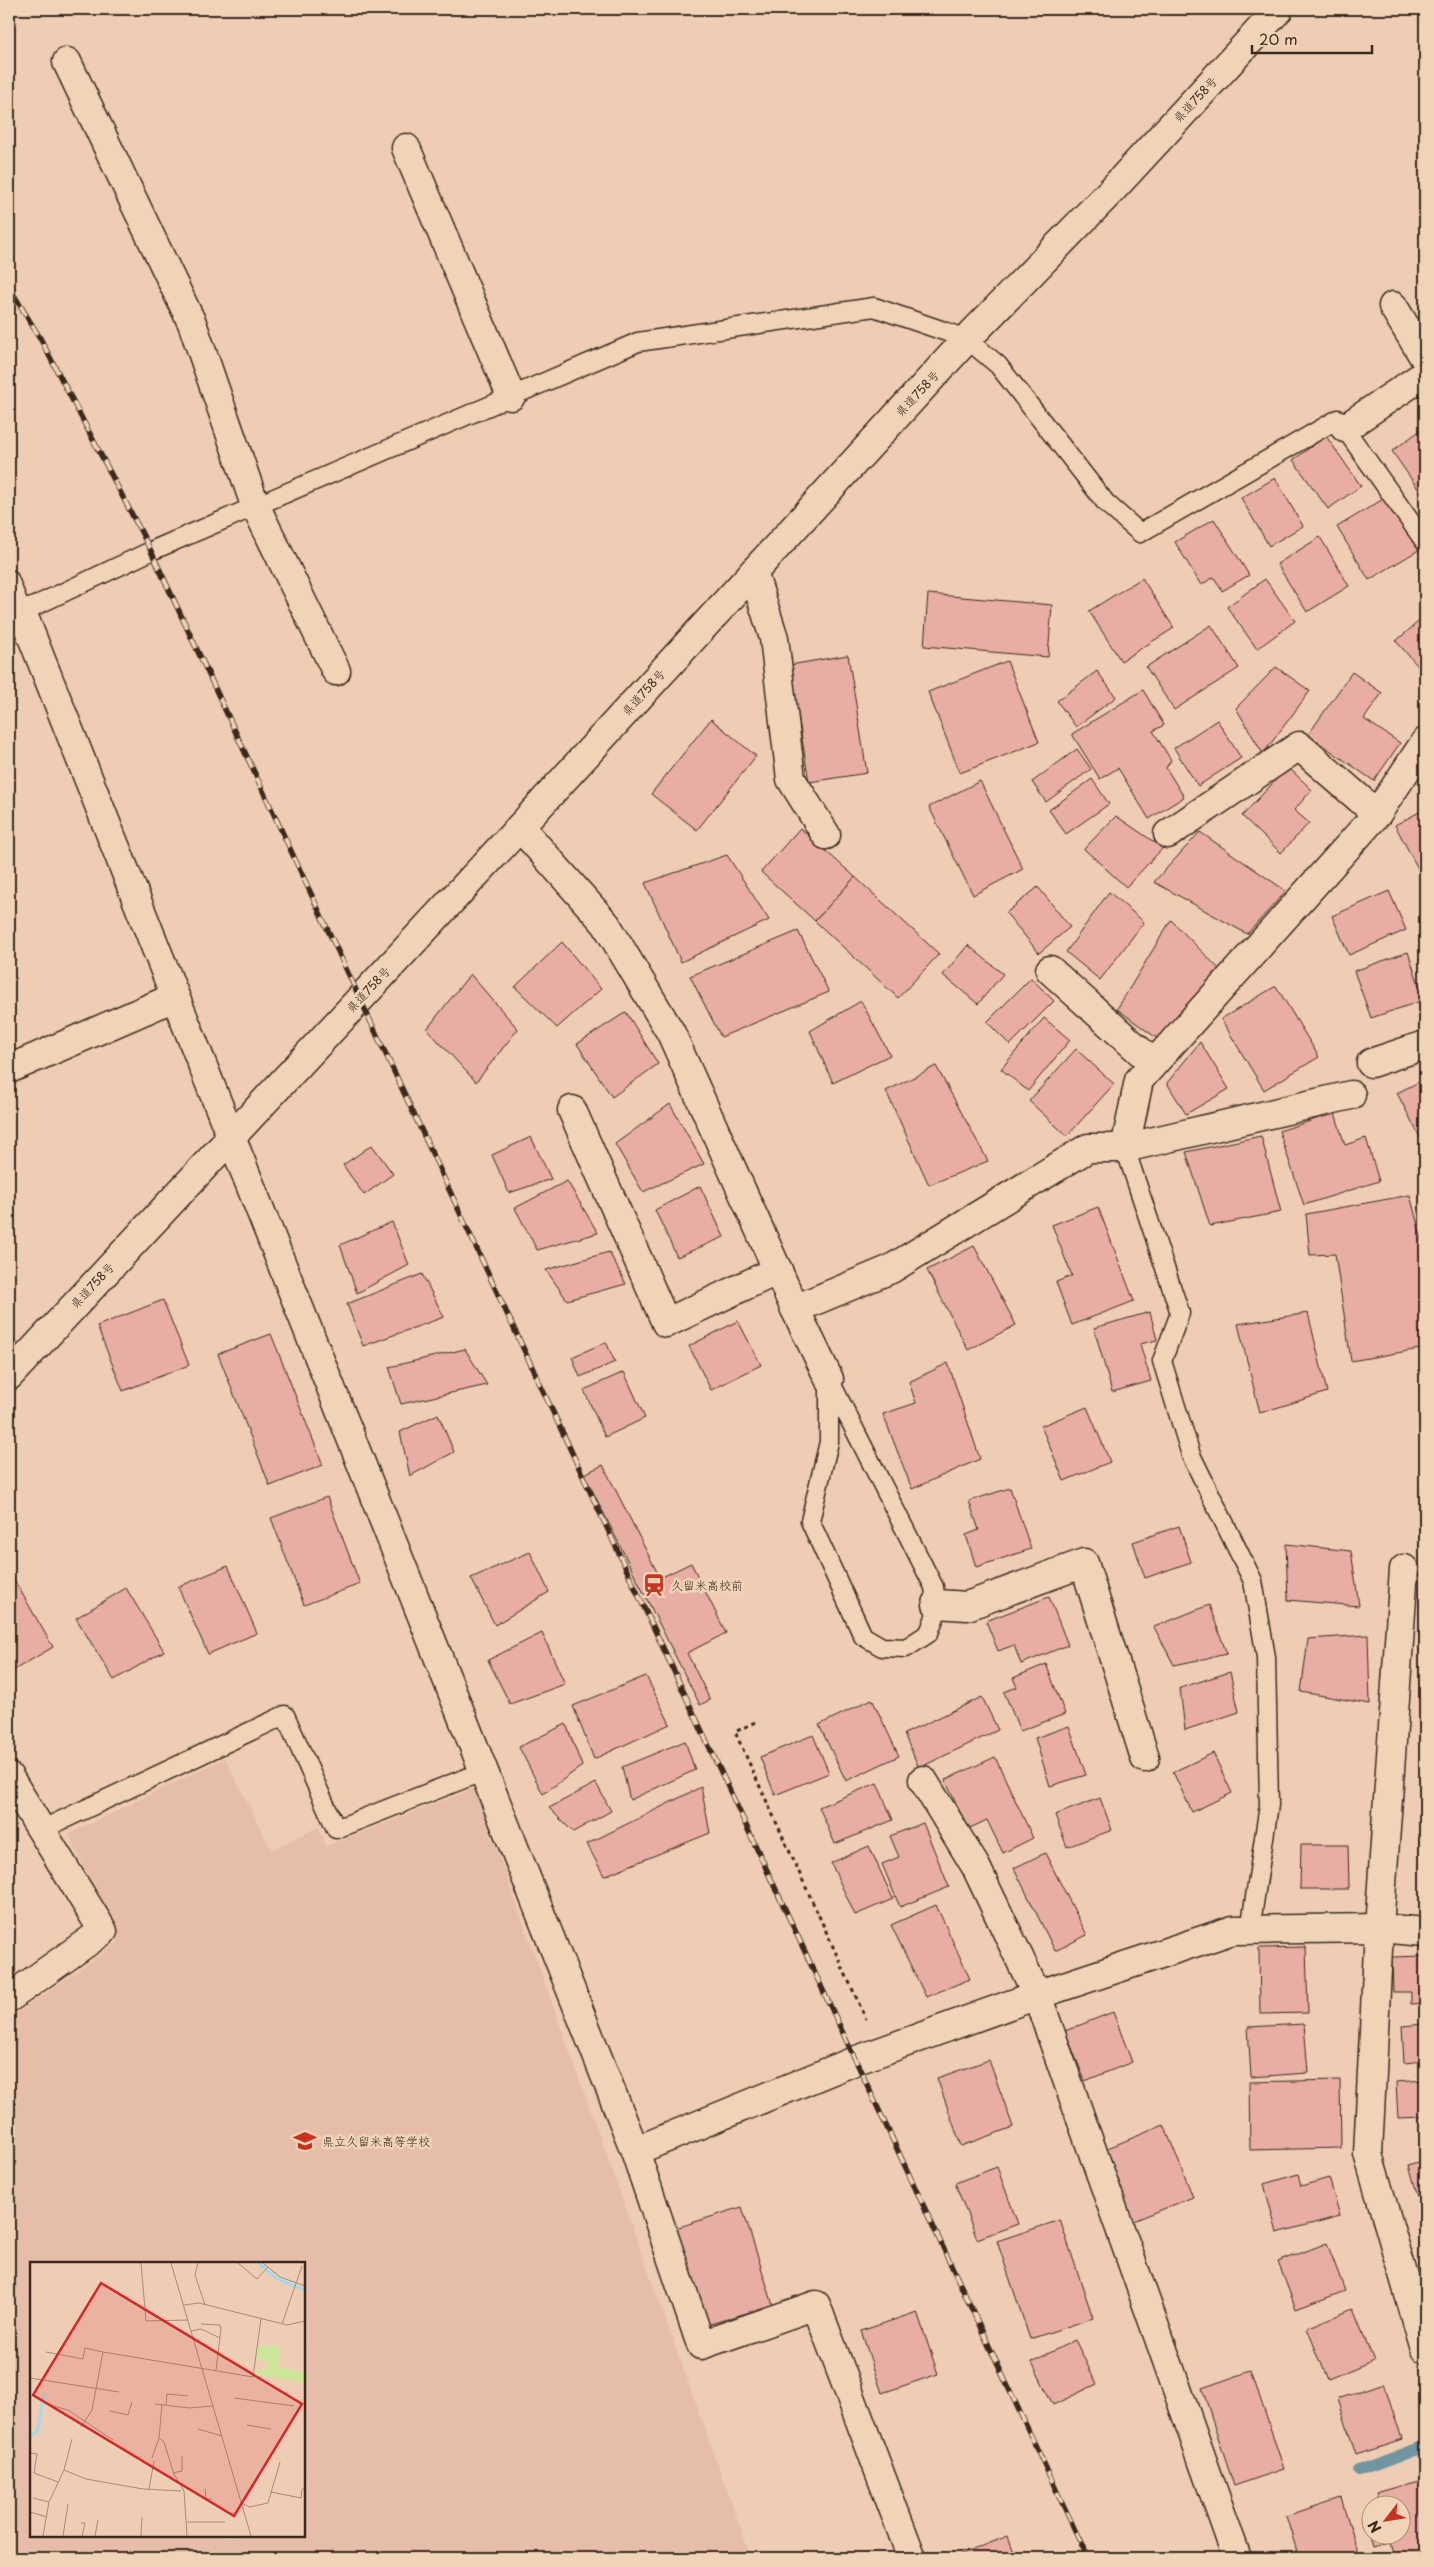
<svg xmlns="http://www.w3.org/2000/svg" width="1434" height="2567" font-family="'Playpen Sans','Klee One',sans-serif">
  <rect width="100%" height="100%" fill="#efccb4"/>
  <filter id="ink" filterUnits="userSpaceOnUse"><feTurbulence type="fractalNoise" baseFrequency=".02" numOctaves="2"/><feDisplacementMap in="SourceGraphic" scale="10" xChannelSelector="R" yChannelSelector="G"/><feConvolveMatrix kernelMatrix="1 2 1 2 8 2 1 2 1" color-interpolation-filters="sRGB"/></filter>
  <g filter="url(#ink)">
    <path fill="#e6bda9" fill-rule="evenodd" d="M225,1758L271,1850L318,1827L326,1846L475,1788L751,2558H9V2019L118,1942L69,1834ZM31,2263H304V2536H31Z"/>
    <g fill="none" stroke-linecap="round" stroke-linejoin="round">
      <path stroke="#7195a0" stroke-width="12" d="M1359,2471L1425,2446"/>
    </g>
    <g fill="#e8aea4" stroke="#3b2a1e">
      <path d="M1425,427V499L1392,451Z"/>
      <path d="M1326,436L1361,486L1328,509L1293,460Z"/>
      <path d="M1275,478L1303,526L1269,546L1241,498Z"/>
      <path d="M1390,495L1422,548L1369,580L1337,527Z"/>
      <path d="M1214,519L1249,575L1222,591L1214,577L1201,585L1175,542Z"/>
      <path d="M1320,537L1349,586L1307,612L1277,564Z"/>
      <path d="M1142,578L1174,628L1121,661L1089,611Z"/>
      <path d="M1265,579L1295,621L1257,649L1227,607Z"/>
      <path d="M928,594L1052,605L1048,657L924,646Z"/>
      <path d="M1425,616V670L1423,672L1396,641Z"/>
      <path d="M1211,625L1239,668L1174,710L1146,667Z"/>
      <path d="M848,655L867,773L809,782L790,665Z"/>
      <path d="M1007,661L1039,742L960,773L928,692Z"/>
      <path d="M1276,667L1310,691L1263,754L1236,708Z"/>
      <path d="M1097,671L1116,697L1076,727L1057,701Z"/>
      <path d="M1352,672L1382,693L1364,719L1400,743L1374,781L1308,735Z"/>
      <path d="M1143,690L1164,725L1153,731L1171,760L1166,768L1184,797L1149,819L1118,768L1100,779L1072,734Z"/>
      <path d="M711,719L756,756L697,830L651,794Z"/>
      <path d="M1217,720L1241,758L1198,786L1174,748Z"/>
      <path d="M1077,749L1091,769L1046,802L1032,782Z"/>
      <path d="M1288,767L1312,790L1294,810L1309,823L1281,853L1242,816Z"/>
      <path d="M1092,779L1109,804L1066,834L1049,810Z"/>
      <path d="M980,781L1023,869L973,895L929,807Z"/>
      <path d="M1425,809V877L1423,878L1395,825Z"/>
      <path d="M1116,816L1163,848L1126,887L1084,849Z"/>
      <path d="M800,828L855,877L815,921L761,872Z"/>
      <path d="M1200,832L1286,891L1247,934L1154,882Z"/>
      <path d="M727,855L769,920L681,962L645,883Z"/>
      <path d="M855,877L939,954L898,998L815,921Z"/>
      <path d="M1038,887L1070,927L1039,953L1006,913Z"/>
      <path d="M1389,891L1406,930L1349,955L1332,916Z"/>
      <path d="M1109,892L1144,922L1100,980L1066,952Z"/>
      <path d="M1171,920L1222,972L1158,1039L1117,1009Z"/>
      <path d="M798,931L829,992L721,1037L690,976Z"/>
      <path d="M562,942L601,989L557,1028L515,987Z"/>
      <path d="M968,945L1003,974L978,1004L943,975Z"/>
      <path d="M1408,952L1424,1000L1371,1018L1354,971Z"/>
      <path d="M470,974L518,1029L476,1082L427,1029Z"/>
      <path d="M1031,978L1054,1001L1010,1045L987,1022Z"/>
      <path d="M1276,986L1319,1057L1264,1090L1221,1019Z"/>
      <path d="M861,1001L890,1055L833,1083L810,1031Z"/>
      <path d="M626,1012L658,1064L612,1097L577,1044Z"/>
      <path d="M1044,1018L1070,1040L1028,1091L1001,1069Z"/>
      <path d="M1200,1042L1229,1089L1186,1114L1167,1083Z"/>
      <path d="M1076,1049L1114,1084L1067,1136L1029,1101Z"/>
      <path d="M936,1066L988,1161L929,1185L886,1091Z"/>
      <path d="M1425,1079V1147L1397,1093Z"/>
      <path d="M670,1104L704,1164L643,1192L615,1144Z"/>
      <path d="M1335,1113L1345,1145L1366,1138L1379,1181L1304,1205L1279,1131Z"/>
      <path d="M1261,1136L1281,1212L1210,1226L1186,1152Z"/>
      <path d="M531,1137L551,1179L509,1193L492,1155Z"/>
      <path d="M372,1145L393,1174L364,1195L343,1165Z"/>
      <path d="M567,1181L598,1233L537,1250L515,1208Z"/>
      <path d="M700,1186L724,1237L677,1257L655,1210Z"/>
      <path d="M1410,1195L1425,1252V1348L1351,1361L1335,1254L1310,1255L1306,1214Z"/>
      <path d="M1098,1207L1134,1301L1072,1325L1056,1282L1072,1276L1052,1225Z"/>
      <path d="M392,1222L409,1265L357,1293L340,1245Z"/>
      <path d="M974,1246L1016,1325L968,1350L927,1270Z"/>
      <path d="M609,1252L626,1284L567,1300L546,1270Z"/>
      <path d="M422,1274L444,1317L363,1346L347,1304Z"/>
      <path d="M163,1300L189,1365L123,1391L97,1326Z"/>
      <path d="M1150,1312L1157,1340L1140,1344L1151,1381L1112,1392L1094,1328Z"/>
      <path d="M1308,1313L1327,1392L1260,1413L1238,1324Z"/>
      <path d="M738,1321L761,1365L711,1390L689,1346Z"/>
      <path d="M271,1334L323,1465L270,1486L218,1354Z"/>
      <path d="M606,1342L615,1362L580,1377L572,1357Z"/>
      <path d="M465,1349L487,1385L401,1404L389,1367Z"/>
      <path d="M948,1363L980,1459L912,1489L883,1414L916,1403L909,1382Z"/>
      <path d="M624,1372L645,1418L605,1437L584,1390Z"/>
      <path d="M1087,1407L1110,1462L1064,1481L1041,1426Z"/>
      <path d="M438,1414L454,1452L410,1476L400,1432Z"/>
      <path d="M603,1465L660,1578L691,1563L726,1633L687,1653L710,1700L700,1705L584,1474Z"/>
      <path d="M1010,1488L1031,1549L976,1567L966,1535L979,1530L969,1501Z"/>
      <path d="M327,1497L360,1584L304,1605L271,1518Z"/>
      <path d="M1179,1526L1191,1562L1145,1578L1133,1542Z"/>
      <path d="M1286,1544L1351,1551L1359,1606L1288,1600Z"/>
      <path d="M530,1552L549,1592L495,1625L471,1578Z"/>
      <path d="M228,1566L257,1633L208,1654L178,1587Z"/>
      <path d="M9,1571L53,1647L9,1673Z"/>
      <path d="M126,1588L164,1651L114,1680L76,1618Z"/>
      <path d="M1049,1597L1068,1645L1021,1664L1014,1645L998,1651L986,1621Z"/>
      <path d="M1209,1605L1227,1654L1174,1665L1154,1627Z"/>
      <path d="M542,1633L565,1684L510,1704L488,1660Z"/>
      <path d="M1368,1635L1370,1704L1301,1692L1308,1639Z"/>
      <path d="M1046,1664L1065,1714L1020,1731L1004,1692L1017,1687L1013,1678Z"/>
      <path d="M1230,1672L1239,1712L1185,1730L1180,1688Z"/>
      <path d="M646,1676L670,1724L594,1759L573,1706Z"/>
      <path d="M982,1697L998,1730L919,1768L904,1734Z"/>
      <path d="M872,1699L899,1756L846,1781L819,1725Z"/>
      <path d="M566,1724L582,1766L543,1794L519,1747Z"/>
      <path d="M1069,1726L1086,1775L1050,1786L1035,1738Z"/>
      <path d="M813,1735L829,1773L775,1795L760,1757Z"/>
      <path d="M685,1741L695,1770L630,1800L622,1767Z"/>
      <path d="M1213,1753L1232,1793L1192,1812L1173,1772Z"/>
      <path d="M995,1757L1033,1838L1003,1853L987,1820L968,1829L945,1780Z"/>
      <path d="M596,1783L611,1811L573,1832L549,1808Z"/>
      <path d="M877,1783L893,1820L835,1844L819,1807Z"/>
      <path d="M701,1787L710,1833L604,1876L587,1844Z"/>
      <path d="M1100,1798L1112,1830L1067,1847L1055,1815Z"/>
      <path d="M923,1823L949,1887L900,1907L882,1864L899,1857L890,1836Z"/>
      <path d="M1301,1845H1348L1349,1889H1300Z"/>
      <path d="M869,1846L893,1899L855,1915L831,1863Z"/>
      <path d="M1045,1853L1087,1935L1055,1951L1014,1868Z"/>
      <path d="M936,1905L970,1979L926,1997L891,1925Z"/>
      <path d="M1306,1947L1308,2013L1260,2014L1259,1948Z"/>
      <path d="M1425,1956V2003L1411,2004V1992H1393L1392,1957Z"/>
      <path d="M1113,2012L1132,2062L1085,2081L1065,2031Z"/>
      <path d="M1304,2024L1308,2073L1251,2077L1248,2027Z"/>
      <path d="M1425,2024V2061L1404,2063L1402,2026Z"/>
      <path d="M989,2060L1013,2127L961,2146L937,2078Z"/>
      <path d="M1340,2080L1341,2148L1250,2150L1249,2082Z"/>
      <path d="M1425,2080V2117L1398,2118L1396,2082Z"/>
      <path d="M1164,2125L1193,2197L1131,2222L1103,2150Z"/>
      <path d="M1425,2160V2203L1420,2204L1409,2165Z"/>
      <path d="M997,2167L1018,2224L977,2239L955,2183Z"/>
      <path d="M1298,2174L1301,2186L1329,2178L1340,2216L1277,2233L1264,2184Z"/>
      <path d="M742,2207L773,2305L707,2325L676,2228Z"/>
      <path d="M1060,2220L1093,2318L1030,2339L997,2241Z"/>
      <path d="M1327,2243L1345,2291L1296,2309L1278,2262Z"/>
      <path d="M1353,2309L1374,2361L1328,2380L1307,2328Z"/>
      <path d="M917,2312L938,2374L882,2393L861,2331Z"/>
      <path d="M1075,2340L1097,2384L1053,2405L1032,2362Z"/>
      <path d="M1251,2371L1284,2469L1234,2486L1202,2388Z"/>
      <path d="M1384,2383L1402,2440L1356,2455L1338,2399Z"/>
      <path d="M1425,2479V2558H1395L1391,2541L1375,2545L1372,2534H1402V2504H1379L1376,2493Z"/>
      <path d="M1341,2498L1360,2558H1299L1286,2516Z"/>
      <path d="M1008,2536L1016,2558H955V2557Z"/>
    </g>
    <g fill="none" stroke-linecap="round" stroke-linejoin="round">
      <defs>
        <g id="lane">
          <path d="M9,579L22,612L151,551L638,342L874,307L967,339L998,365L1106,503L1140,533L1338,419L1425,542"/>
          <path d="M1125,1148L1180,1313L1162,1361L1191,1455L1253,1581L1266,1657L1269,1805L1250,1930"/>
          <path d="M829,1379L934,1587L937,1611L929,1633L906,1648L882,1647L863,1636L810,1521L829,1442Z"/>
          <path d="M41,1830L285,1715L336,1829L484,1771"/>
        </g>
        <g id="street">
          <path d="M67,62L192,323L255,505L336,671"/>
          <path d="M406,148L511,396"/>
          <path d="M1393,306L1425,359"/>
          <path d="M1345,428L1425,374"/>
          <path d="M753,572L774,638L791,779L826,835"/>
          <path d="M9,618L22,612L635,2151L857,2060L1037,1995L1233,1930L1379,1928L1425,1932"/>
          <path d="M1168,834L1299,746L1377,814"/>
          <path d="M1050,970L1153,1063"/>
          <path d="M1371,1063L1425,1045"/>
          <path d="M9,1069L175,997"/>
          <path d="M572,1110L666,1323L778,1270"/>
          <path d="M1125,1148L1351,1095"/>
          <path d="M795,1309L891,1269L1088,1148H1125L1139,1080L1377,814L1425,742"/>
          <path d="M1404,1569L1379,1928L1368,2154L1425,2349"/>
          <path d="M937,1604L967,1606L1084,1563L1145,1758"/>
          <path d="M9,1777L103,1931L9,1998"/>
          <path d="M923,1780L976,1867L1037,1995L1237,2558"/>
          <path d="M635,2151L701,2345L816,2305L912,2558"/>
        </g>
        <g id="secondary">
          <path d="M520,827L606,924L671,1033L795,1309L829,1379"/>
          <path d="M9,1376L520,827L967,339L1111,191L1279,9"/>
        </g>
      </defs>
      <use href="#lane" stroke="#3b2a1e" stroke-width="21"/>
      <use href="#street" stroke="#3b2a1e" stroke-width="31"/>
      <use href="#secondary" stroke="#3b2a1e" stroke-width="31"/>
      <path stroke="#3b2a1e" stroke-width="3" stroke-dasharray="4 4" stroke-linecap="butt" d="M755,1722L735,1732L866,2019"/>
      <use href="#lane" stroke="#f1d4b8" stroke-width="18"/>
      <use href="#street" stroke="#f1d4b8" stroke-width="28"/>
      <use href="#secondary" stroke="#f1d4b8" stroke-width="28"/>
      <defs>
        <path id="rail" d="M9,287L40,338L151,551L1088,2558"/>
      </defs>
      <use href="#rail" stroke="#3b2a1e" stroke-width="5.5"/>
      <use href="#rail" stroke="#f1d4b8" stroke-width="4" stroke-dasharray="11" stroke-linecap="butt"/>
    </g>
  </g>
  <defs>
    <symbol id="station-bare" viewBox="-9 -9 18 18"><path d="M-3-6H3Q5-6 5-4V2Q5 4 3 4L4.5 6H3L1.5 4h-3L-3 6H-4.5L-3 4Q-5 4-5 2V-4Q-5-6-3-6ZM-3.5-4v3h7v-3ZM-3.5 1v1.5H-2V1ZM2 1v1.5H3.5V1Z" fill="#c8321e" stroke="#f1d4b8" stroke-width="2.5" paint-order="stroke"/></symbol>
    <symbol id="school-bare" viewBox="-9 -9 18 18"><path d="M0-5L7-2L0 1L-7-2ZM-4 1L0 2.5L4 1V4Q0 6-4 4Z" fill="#c8321e" stroke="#f1d4b8" stroke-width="2.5" paint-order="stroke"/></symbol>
  </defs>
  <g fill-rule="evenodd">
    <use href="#station-bare" x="638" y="1569" width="32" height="32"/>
    <use href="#school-bare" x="289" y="2125" width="32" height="32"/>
  </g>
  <g text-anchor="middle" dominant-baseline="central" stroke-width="5" stroke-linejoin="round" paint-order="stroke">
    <g font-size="12" fill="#3b2a1e" stroke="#f1d4b8">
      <text transform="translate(1195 99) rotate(-47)">県道758号</text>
      <text transform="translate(917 393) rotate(-47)">県道758号</text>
      <text transform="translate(643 692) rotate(-48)">県道758号</text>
      <text transform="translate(368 989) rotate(-47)">県道758号</text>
      <text transform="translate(92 1285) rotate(-47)">県道758号</text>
    </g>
    <g font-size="12" fill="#3b2a1e" stroke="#f1d4b8" text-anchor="start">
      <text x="671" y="1585">久留米高校前</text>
      <text x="322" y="2141">県立久留米高等学校</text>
    </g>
  </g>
  <g transform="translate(30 2262)">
    <rect width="275" height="275" fill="#efccb4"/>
    <path d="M227,84H250L248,105L275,111V120L222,113L223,108H236L237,103L235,99L225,97Z" fill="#cde59b"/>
    <path fill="none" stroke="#95dcf7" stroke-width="2.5" d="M228,1L247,17L275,28M0,174L7,170L14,132"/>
    <path fill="none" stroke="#a78b78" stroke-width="1" d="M111,1L116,59L158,58M141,1L221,274M168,1L165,13L175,43M208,1L227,17L238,5M233,1L250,15L275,24M154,43L169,41L257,63L275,59M171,62L190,63L191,67L186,108M252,62L272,4M161,69L171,67L190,76M16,90L53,97L55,86L73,90M0,116L89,130M204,136L264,144M125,142L159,146L183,144M132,142L129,176L134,180L144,212L154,229L157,274M20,143L38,148L83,178M136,143L137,132L158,134M80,149L98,153L102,140M217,163L241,167M51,165L62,148L73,90L223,115L231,57M168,167L192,174M0,191L7,192L4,211L28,220M122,196L129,176M34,208L56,217L113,227L151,229M143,211L152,209V194M119,227L124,199M175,227L176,237H182M241,230L271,236L272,227H275M3,236L19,240M211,241L220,245L238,241L250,200M0,250L17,255M157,260H195M51,261H55L52,274M13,274L19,240L34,208L42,177M33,274L38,242M65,274L68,258M111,274L112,255"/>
    <path fill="#d62828" fill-opacity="0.15" stroke="#d62828" stroke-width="2.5" d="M71,21L272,142L204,254L3,133Z"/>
    <rect width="275" height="275" fill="none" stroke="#3b2a1e" stroke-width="2.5"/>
  </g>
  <rect width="1434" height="2567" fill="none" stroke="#f1d4b8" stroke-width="30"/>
  <rect x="15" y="15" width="1404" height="2537" fill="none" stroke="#3b2a1e" stroke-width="2" filter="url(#ink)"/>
  <g transform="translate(1386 2520) rotate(239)"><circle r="24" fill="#f1d4b8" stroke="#a8907a"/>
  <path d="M0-4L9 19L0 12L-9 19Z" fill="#c8321e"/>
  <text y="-8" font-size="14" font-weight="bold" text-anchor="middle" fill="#3b2a1e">N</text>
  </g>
  <path d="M1252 45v8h120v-8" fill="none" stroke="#3b2a1e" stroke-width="2.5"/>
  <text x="1259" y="45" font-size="15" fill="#3b2a1e" stroke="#f1d4b8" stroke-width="4" paint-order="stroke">20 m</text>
</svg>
